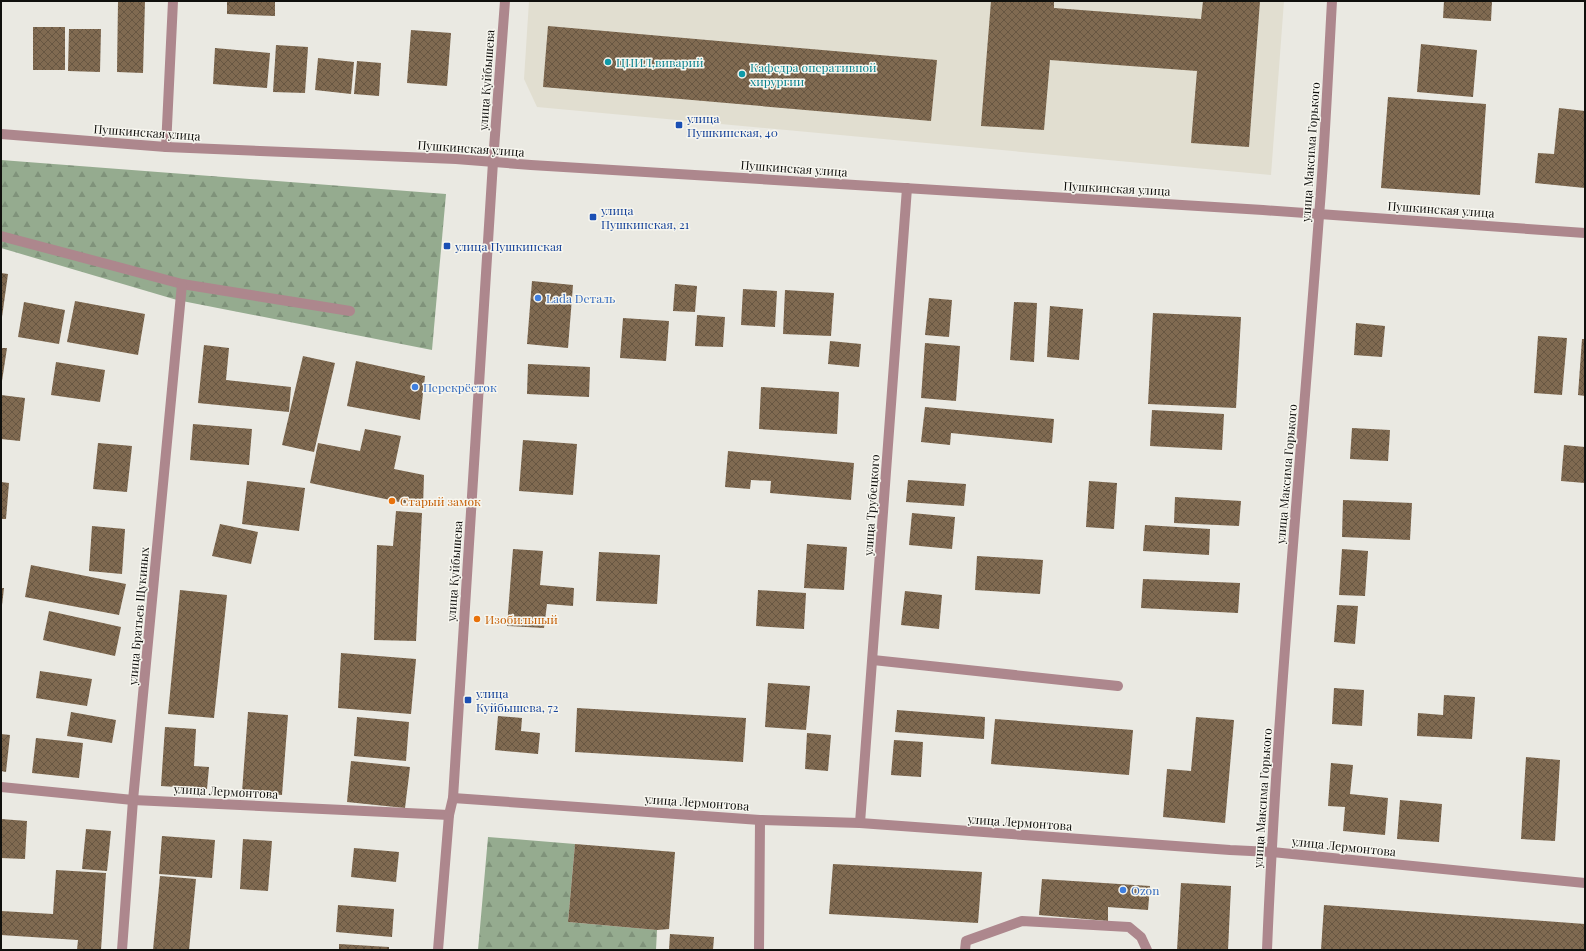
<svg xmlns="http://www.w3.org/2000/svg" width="1586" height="951" font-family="'Playfair Display',serif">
  <defs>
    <pattern id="forest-firs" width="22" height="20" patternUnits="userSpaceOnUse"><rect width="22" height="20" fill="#95ab8f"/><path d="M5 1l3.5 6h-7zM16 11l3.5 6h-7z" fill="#7f927a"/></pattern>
    <pattern id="building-cross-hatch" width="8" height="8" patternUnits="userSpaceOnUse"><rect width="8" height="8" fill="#806a51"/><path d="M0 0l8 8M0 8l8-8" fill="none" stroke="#675642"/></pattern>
  </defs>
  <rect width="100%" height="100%" fill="#eae9e2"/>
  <path fill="#e1ded0" d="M529,1H1284L1271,175L537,107L524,79Z"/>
  <g fill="url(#forest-firs)">
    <path d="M1,160L446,194L432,350L177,300L1,248Z"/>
    <path d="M488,837L575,844L568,922L657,930L656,950H478Z"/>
  </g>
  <g fill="url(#building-cross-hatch)">
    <path d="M118,1H145L143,73L117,72Z"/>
    <path d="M227,1H275V16L227,14Z"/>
    <path d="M991,1H1054V8L1201,19L1203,1H1260L1249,147L1191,143L1197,71L1050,60L1044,130L981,126Z"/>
    <path d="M1444,1H1492L1491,21L1443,18Z"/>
    <path d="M548,26L937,60L931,121L543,87Z"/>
    <rect x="33" y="27" width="32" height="43"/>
    <path d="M69,29H101L100,72L68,71Z"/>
    <path d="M411,30L451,33L447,86L407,83Z"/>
    <path d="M1421,44L1477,50L1473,97L1417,92Z"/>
    <path d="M276,45L308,47L305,93L273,92Z"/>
    <path d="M215,48L270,53L267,88L213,84Z"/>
    <path d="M318,58L354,62L351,94L315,90Z"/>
    <path d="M357,61L381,63L379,96L354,94Z"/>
    <path d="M1388,97L1486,104L1480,195L1381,188Z"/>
    <path d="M1559,108L1585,111V188L1535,183L1538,153L1554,154Z"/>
    <path d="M1,273L8,274L2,317H1Z"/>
    <path d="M532,281L573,285L568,348L527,344Z"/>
    <path d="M675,284L697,286L695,312L673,311Z"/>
    <path d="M743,289L777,291L775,327L741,325Z"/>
    <path d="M785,290L834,293L831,336L783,334Z"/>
    <path d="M929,298L952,300L949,337L925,335Z"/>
    <path d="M75,301L145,314L138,355L67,342Z"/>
    <path d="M24,302L65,310L59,344L18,337Z"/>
    <path d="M1014,302L1037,303L1034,362L1010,360Z"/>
    <path d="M1050,306L1083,309L1079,360L1047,357Z"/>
    <path d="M1153,313L1241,317L1236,408L1148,404Z"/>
    <path d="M697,315L725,317L723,347L695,346Z"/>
    <path d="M623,318L669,321L666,361L620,358Z"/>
    <path d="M1356,323L1385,326L1382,357L1354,355Z"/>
    <path d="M1538,336L1567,338L1562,395L1534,393Z"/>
    <path d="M1582,339H1585V396L1578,395Z"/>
    <path d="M830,341L861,344L859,367L828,364Z"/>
    <path d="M925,343L960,346L956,401L921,398Z"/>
    <path d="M204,345L229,348L226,380L291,387L289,412L198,403Z"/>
    <path d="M1,348H7L2,381H1Z"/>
    <path d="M303,356L335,363L314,452L282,445Z"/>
    <path d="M356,361L425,376L420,420L347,406Z"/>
    <path d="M56,362L105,370L100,402L51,395Z"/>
    <path d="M528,364L590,367L589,397L527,394Z"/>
    <path d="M761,387L839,392L837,434L759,429Z"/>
    <path d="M1,395L25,398L20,441L1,439Z"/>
    <path d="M925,407L1054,419L1052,443L951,433L950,445L921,442Z"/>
    <path d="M1152,410L1224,414L1222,450L1150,446Z"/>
    <path d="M193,424L252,429L249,465L190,460Z"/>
    <path d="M1352,428L1390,430L1388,461L1350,459Z"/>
    <path d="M365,429L401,436L394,469L424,475L423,507L310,483L318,443L360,451Z"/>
    <path d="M523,440L577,444L573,495L519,491Z"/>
    <path d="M98,443L132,446L127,492L93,489Z"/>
    <path d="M1564,445L1585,447V483L1561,481Z"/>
    <path d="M728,451L854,463L851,500L770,493L771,481L751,480L750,489L725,487Z"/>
    <path d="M908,480L966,484L964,506L906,502Z"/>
    <path d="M247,481L305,488L299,531L242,524Z"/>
    <path d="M1089,481L1117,483L1114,529L1086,527Z"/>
    <path d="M1,482L9,483L6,519H1Z"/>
    <path d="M1175,497L1241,501L1239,526L1174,523Z"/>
    <path d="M1343,500L1412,503L1410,540L1342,537Z"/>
    <path d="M396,511L422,513L416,641L374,640L377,545L393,546Z"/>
    <path d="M912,513L955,517L952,549L909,545Z"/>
    <path d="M220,524L258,532L251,564L212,556Z"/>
    <path d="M1145,525L1210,529L1209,555L1143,551Z"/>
    <path d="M92,526L125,529L122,574L89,571Z"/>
    <path d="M807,544L847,547L844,590L804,588Z"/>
    <path d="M513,549L543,551L540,585L574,588L573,606L547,604L544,628L507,626Z"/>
    <path d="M1342,549L1368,551L1365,596L1339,595Z"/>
    <path d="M599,552L660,555L657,604L596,601Z"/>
    <path d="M977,556L1043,560L1040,594L975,590Z"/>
    <path d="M31,565L126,584L119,615L25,597Z"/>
    <path d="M1143,579L1240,583L1238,613L1141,608Z"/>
    <path d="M1,588H4L2,605H1Z"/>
    <path d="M180,590L227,595L214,718L168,714Z"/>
    <path d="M758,590L806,593L804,629L756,626Z"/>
    <path d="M905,591L942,595L939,629L901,625Z"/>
    <path d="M1337,605L1358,606L1355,644L1334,642Z"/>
    <path d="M49,611L121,627L115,656L43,640Z"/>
    <path d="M341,653L416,659L411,714L338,708Z"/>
    <path d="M40,671L92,679L87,706L36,698Z"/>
    <path d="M768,683L810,686L806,730L765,727Z"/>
    <path d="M1334,688L1364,690L1362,726L1332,724Z"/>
    <path d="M1444,695L1475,697L1472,739L1417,736L1418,713L1443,715Z"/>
    <path d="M577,708L746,718L743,762L575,752Z"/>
    <path d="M897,710L985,717L984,739L895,732Z"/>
    <path d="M71,712L116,720L112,743L67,736Z"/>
    <path d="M248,712L288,715L282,795L242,792Z"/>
    <path d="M498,716L522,718L521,731L540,733L538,754L495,750Z"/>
    <path d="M357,717L409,722L406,761L354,756Z"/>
    <path d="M1196,717L1234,720L1225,823L1163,817L1167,769L1191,771Z"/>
    <path d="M995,719L1133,730L1129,775L991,764Z"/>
    <path d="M165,727L196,729L194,766L209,767L207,789L161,786Z"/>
    <path d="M807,733L831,735L828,771L805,769Z"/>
    <path d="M1,734L10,735L6,772L1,771Z"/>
    <path d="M36,738L83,743L79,778L32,773Z"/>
    <path d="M894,740L923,742L921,777L891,775Z"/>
    <path d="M1526,757L1560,760L1555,841L1521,839Z"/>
    <path d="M351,761L410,767L405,808L347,802Z"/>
    <path d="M1331,763L1353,765L1350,794L1388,798L1385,835L1343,831L1345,807L1328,806Z"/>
    <path d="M1400,800L1442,804L1439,842L1397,839Z"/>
    <path d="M1,819L27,821L25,859L1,858Z"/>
    <path d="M86,829L111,831L107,871L82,869Z"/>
    <path d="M162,836L215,840L212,878L159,874Z"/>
    <path d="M243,839L272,841L268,891L240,889Z"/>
    <path d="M575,844L675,852L669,929L657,930L568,922Z"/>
    <path d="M354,848L399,852L396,882L351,877Z"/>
    <path d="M833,864L982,872L978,923L829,914Z"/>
    <path d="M56,870L106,873L101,950H77L78,940L1,935V911L53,914Z"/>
    <path d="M160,876L196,879L189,950H153Z"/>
    <path d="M1042,879L1150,886L1148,910L1108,907V921L1039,915Z"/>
    <path d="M1181,883L1231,886L1228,950H1177Z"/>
    <path d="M338,905L394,909L392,937L336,932Z"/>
    <path d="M1324,905L1585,924V950H1321Z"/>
    <path d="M670,934L714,937L713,950H669Z"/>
    <path d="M339,944L389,947V950H339Z"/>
  </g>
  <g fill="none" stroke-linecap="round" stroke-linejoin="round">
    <g stroke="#ad878d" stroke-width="10">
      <path d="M1,134L166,147L456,159L531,165L1263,210L1585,233"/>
      <path d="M166,147L173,1"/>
      <path d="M1,236L182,284L350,311"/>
      <path d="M873,660L1118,686"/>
      <path d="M1,787L133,800L449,815"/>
      <path d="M453,798L760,820L860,823L1230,850L1272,852L1585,883"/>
      <path d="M860,823L907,188"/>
      <path d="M122,950L133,800L182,284"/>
      <path d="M438,950L449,815L453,798L493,162L505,1"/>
      <path d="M759,950L760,820"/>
      <path d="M965,950L966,941L1022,921L1129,927L1141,937L1147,950"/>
      <path d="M1267,950C1277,705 1301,460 1319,216C1325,144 1328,73 1332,1"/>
    </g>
  </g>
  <g fill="#0f9aa8" stroke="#f7f6ef" stroke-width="1.5">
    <circle cx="608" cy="62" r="4"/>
    <circle cx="742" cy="74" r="4"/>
  </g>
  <g fill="#1a4fb4" stroke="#f7f6ef" stroke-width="1.5">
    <rect x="675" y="121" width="8" height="8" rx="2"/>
    <rect x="589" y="213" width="8" height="8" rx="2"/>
    <rect x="443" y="242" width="8" height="8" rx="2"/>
    <rect x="464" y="696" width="8" height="8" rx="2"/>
  </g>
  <g fill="#3f7fe0" stroke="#f7f6ef" stroke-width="1.5">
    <circle cx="538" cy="298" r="4"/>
    <circle cx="415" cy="387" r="4"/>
    <circle cx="1123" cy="890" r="4"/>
  </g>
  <g fill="#e8710a" stroke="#f7f6ef" stroke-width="1.5">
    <circle cx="392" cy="501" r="4"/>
    <circle cx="477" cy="619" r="4"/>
  </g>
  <g text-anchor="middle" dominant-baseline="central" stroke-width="3" stroke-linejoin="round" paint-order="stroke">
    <g font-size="12" fill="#0d838f" stroke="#f7f6ef" text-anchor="start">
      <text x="616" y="62">ЦНИЛ,виварий</text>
      <text x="750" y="67">Кафедра оперативной<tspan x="750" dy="14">хирургии</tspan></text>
    </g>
    <g font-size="12" fill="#10100d" stroke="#f7f6ef">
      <text transform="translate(486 80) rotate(-86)">улица Куйбышева</text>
      <text transform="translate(147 132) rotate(4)">Пушкинская улица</text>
      <text transform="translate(471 148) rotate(4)">Пушкинская улица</text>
      <text transform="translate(1310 152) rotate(-86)">улица Максима Горького</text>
      <text transform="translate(794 168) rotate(4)">Пушкинская улица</text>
      <text transform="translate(1117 188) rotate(3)">Пушкинская улица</text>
      <text transform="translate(1441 209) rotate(4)">Пушкинская улица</text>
      <text transform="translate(1286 474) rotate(-85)">улица Максима Горького</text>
      <text transform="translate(871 505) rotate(-86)">улица Трубецкого</text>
      <text transform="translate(454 571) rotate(-86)">улица Куйбышева</text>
      <text transform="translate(138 616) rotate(-85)">улица Братьев Щукиных</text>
      <text transform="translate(226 791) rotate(3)">улица Лермонтова</text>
      <text transform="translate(1262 798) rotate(-86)">улица Максима Горького</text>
      <text transform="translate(697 802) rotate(4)">улица Лермонтова</text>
      <text transform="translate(1020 822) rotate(4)">улица Лермонтова</text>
      <text transform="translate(1344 846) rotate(6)">улица Лермонтова</text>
    </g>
    <g font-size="12" fill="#164399" stroke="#f7f6ef" text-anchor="start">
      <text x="687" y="118">улица<tspan x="687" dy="14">Пушкинская, 40</tspan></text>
      <text x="601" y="210">улица<tspan x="601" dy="14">Пушкинская, 21</tspan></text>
      <text x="455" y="246">улица Пушкинская</text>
      <text x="476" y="693">улица<tspan x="476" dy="14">Куйбышева, 72</tspan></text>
    </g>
    <g font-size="12" fill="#366cbe" stroke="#f7f6ef" text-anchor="start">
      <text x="546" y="298">Lada Dеталь</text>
      <text x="423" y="387">Перекрёсток</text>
      <text x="1131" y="890">Ozon</text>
    </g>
    <g font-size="12" fill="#c56008" stroke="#f7f6ef" text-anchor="start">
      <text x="400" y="501">Старый замок</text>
      <text x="485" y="619">Изобильный</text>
    </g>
  </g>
  <rect width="1586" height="951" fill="none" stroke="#10100d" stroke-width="4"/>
</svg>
